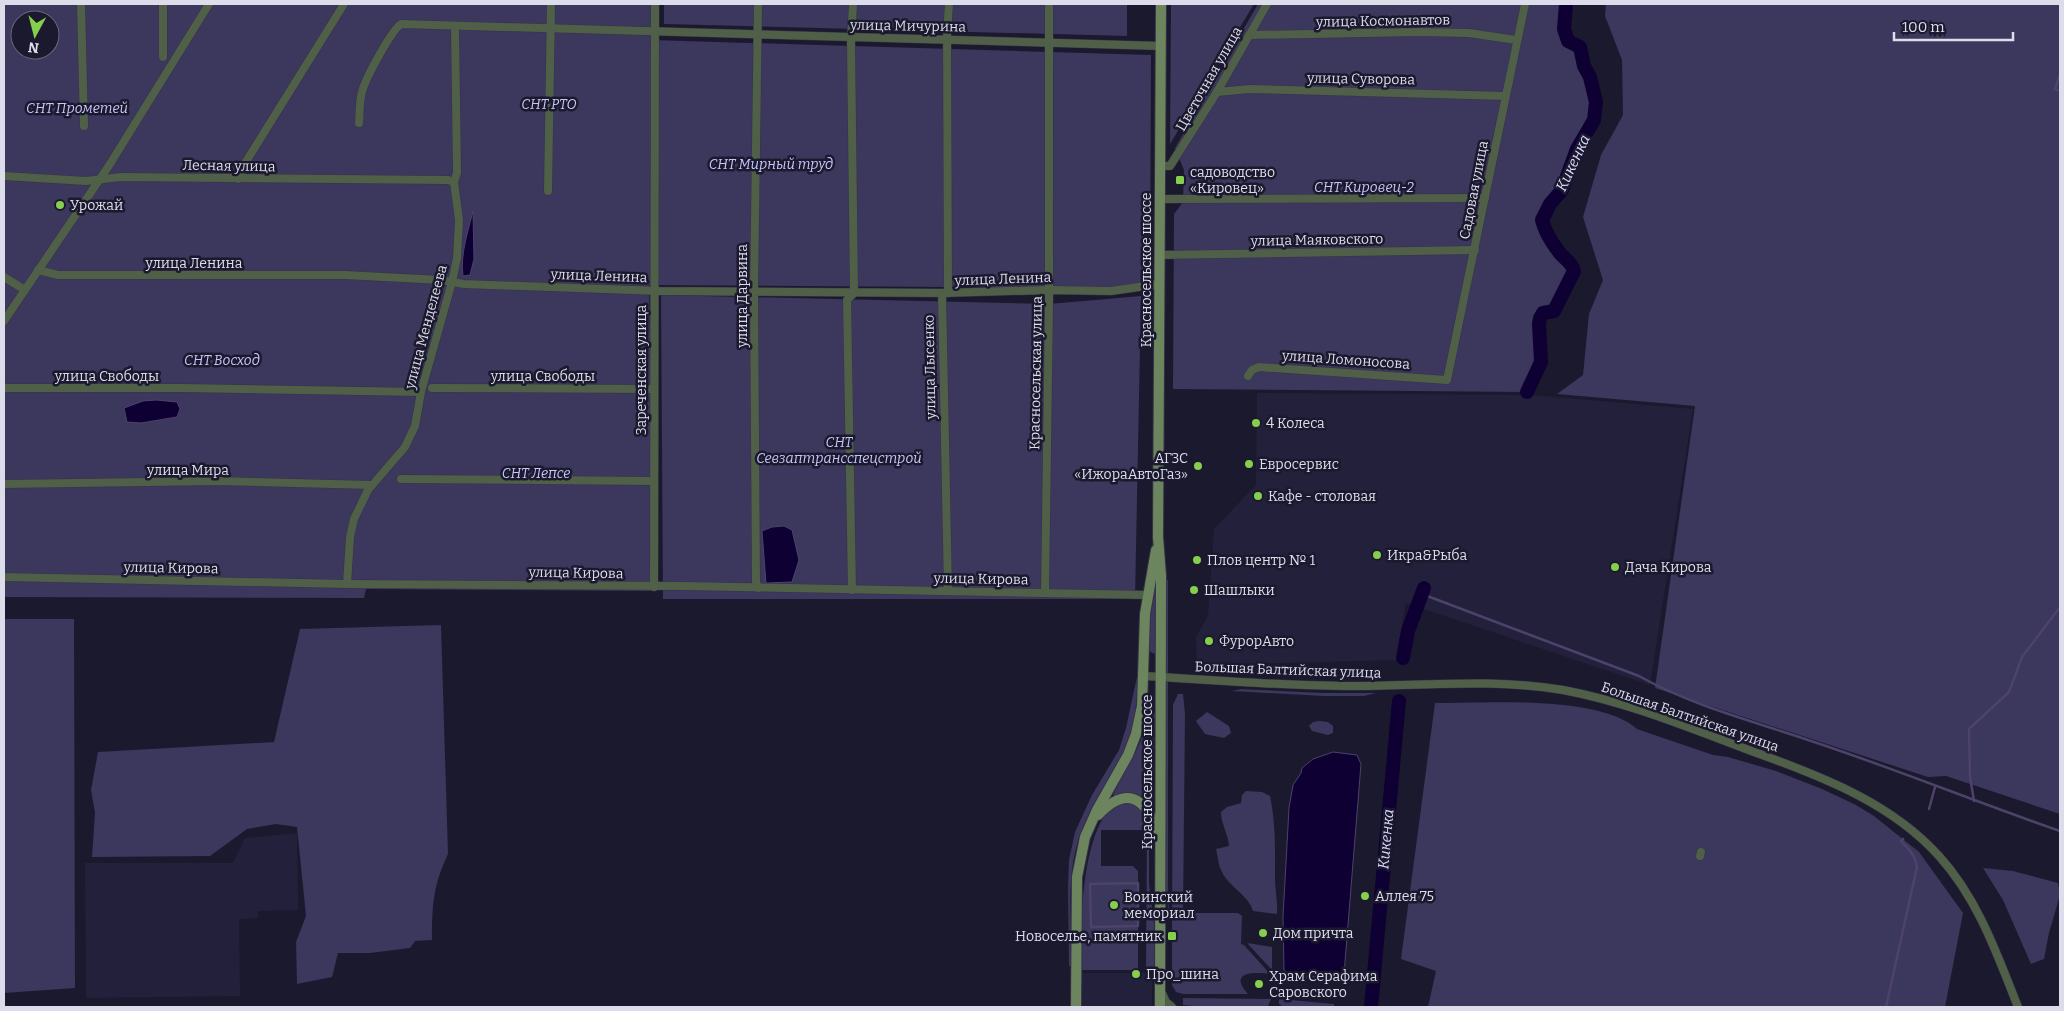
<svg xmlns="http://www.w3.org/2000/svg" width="2064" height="1011" font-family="Bitter,serif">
  <rect width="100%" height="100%" fill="#1b192e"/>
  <g fill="#23203b">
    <path d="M1257,393L1531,395L1693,409L1650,685L1406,603L1396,660L1197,665L1196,637L1208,616L1214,529L1256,485Z"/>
    <path d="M297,833L298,910L258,911V918L239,919L240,996L86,998L85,863H233L245,838Z"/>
    <rect x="1082" y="973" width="70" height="34"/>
  </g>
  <g fill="#3b375d" fill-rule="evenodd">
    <path d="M4,4H651V40L1151,55L1150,283L1110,288L649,285L653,481L651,591L366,589L364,598L4,597ZM20,20H50V50H20Z"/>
    <path d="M664,4H1127V36L664,24Z"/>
    <path d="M1171,4H1254L1170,144Z"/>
    <path d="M1258,4H1566L1564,29L1568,41L1580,47L1584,66L1590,77L1596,102L1594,120L1577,149L1562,190L1550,204L1542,220L1549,237L1560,254L1571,262L1574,271L1559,312L1544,313L1540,318L1539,324L1541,362L1527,392L1173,389L1174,214L1183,202L1184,170L1175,148Z"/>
    <path d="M1606,4H2060V814L1946,776L1928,777L1655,688L1695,406L1557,394L1583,375L1589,314L1603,280L1583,217L1601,155L1623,115L1622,60L1605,16Z"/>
    <path d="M661,295L1049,304L1141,296L1135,599H663Z"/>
    <path d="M1164,579L1168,580V886L1169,915L1164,877Z"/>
    <path d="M1156,581H1159L1155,654L1149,651V624Z"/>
    <path d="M4,619H74L75,988L4,993Z"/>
    <path d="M441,625L448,854C433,886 432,905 432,940L415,941L410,948L370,953H338L332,977L297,984L296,942L306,916L297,827L276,824L247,829L210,856L92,857L95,813L91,790L98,752L274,742L300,629Z"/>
    <path d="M1138,672C1137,699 1136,725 1125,750C1111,781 1088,808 1078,841C1066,880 1072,925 1071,966H1069L1068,887L1069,860L1075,832L1092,795L1119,750L1126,728Z"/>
    <path d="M1241,689L1322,693H1376L1364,696H1323L1232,691Z"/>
    <path d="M1178,694H1183L1185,714L1183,913H1238L1242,916L1241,944L1244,945L1270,974C1256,972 1227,971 1248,994H1183L1176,992L1172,985V940H1174V930H1172L1173,705Z"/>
    <path d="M1435,703C1486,703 1600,695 1637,729L1713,755L1728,757L1776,771L1822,789L1856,805L1874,816L1919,852L1963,913L1945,1007H1428L1436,971L1401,959Z"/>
    <path d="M1147,711L1155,712L1153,808L1142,799L1113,795C1127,763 1143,750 1147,711Z"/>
    <path d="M1207,712L1229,726L1231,733L1224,738L1205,734L1196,721Z"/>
    <path d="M1319,721L1328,722L1333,726V733L1328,735L1312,731L1309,726L1313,722Z"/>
    <path d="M1246,791L1262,792L1270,796C1276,825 1275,850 1275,879C1275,891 1278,902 1277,914L1253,911C1248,894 1228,887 1221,870C1218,864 1218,856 1216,849L1229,846C1228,833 1221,824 1221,812L1227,807L1241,803L1242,795Z"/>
    <path d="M1124,803L1134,804L1142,809L1149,821V884L1154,923V970H1146L1147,830H1101V866H1133L1138,871V970H1081C1080,930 1081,839 1110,809C1113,806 1119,805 1124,803Z"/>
    <path d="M1983,868L2013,871L2058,883L2060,895L2049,933L2044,959L2031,964L2003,900Z"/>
    <path d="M1247,943L1272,947V970Z"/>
    <path d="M1289,971L1337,975L1338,978L1334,979L1329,978L1325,980C1317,978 1305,981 1298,976L1293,978L1286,974Z"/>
    <path d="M1183,998L1271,999L1268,1006H1194L1183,1005Z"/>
    <path d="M1279,999L1334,1004V1006H1282L1279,1004Z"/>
  </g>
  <g fill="#0f0033" stroke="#4d426a">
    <path d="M473,211L474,259L470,275L463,276C460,254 468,232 473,211Z"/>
    <path d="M156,400L177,402L180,409L177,417L141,423L127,422L124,408L143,401Z"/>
    <path d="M784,526L792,530L799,560L792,582L766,583L762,531L772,527Z"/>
    <path d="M1333,752L1357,755L1361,764L1344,974L1334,978L1289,974L1284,970L1283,917L1289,808L1293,785L1301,773L1302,768L1313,759Z"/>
  </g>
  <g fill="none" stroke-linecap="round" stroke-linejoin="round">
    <g stroke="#4d426a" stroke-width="2.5">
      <path d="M2060,74L2055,89L2060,91"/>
      <path d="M1422,594L1639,676C1694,707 1757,722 1817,743C1898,770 1979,803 2060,831"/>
      <path d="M1974,801L1970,777L1969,729L2009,692L2022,657L2060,607"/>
      <path d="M1929,809L1935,787"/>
      <path d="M1138,883V926L1091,927L1090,884Z"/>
      <path d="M1371,1003L1376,1004"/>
      <path d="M1886,1007L1917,867C1915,855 1909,849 1901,841L1903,839"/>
    </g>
    <g stroke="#0f0033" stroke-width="14">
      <path d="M1527,392L1541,362L1539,324L1540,318L1543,313L1554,311L1574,271C1571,261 1565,260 1559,252C1552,243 1545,232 1542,220L1550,204L1562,190L1577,149L1594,120L1596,102L1590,77L1584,66L1580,47L1568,41L1564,29L1566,4"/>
      <path d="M1403,658L1408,631L1424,588"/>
      <path d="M1371,1007L1399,701"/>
    </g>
    <defs>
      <g id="street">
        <path d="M81,4L84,126"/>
        <path d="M758,4L754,291L756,582L758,588"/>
        <path d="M1249,35L1420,32L1469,33L1516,40"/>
        <path d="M163,57V4"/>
        <path d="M1217,92L1250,89L1505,96"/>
        <path d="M359,123C360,113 359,102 362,92C365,79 391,31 401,24L1161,46"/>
        <path d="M1160,166H1170L1217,92L1267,4"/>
        <path d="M4,176L86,181L121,177L448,180L454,182"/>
        <path d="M238,179L242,168L344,4"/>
        <path d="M548,191L551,4"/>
        <path d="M1160,199L1485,198"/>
        <path d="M1159,255L1475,250"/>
        <path d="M38,270L58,275H345L441,280L464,284L659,291L942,293L1049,290L1111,291L1159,284"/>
        <path d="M4,277L25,290"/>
        <path d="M942,293L948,590"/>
        <path d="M948,293L947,35L949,4"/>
        <path d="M4,321L110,164L209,4"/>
        <path d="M1248,376L1252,370L1259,367L1447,380L1525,4"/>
        <path d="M4,388H182L421,392"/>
        <path d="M432,388L653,389"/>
        <path d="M401,479L653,481"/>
        <path d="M4,484L220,481L372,485"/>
        <path d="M4,577L347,584L684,586L1148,595"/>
        <path d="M347,584L350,537L354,519L368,490L405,447L415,426L421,392L452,282L457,258L459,220L454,182L457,173L455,27"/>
        <path d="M654,587L655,4"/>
        <path d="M852,590L847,300L854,293L851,43L853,4"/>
        <path d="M1045,593L1049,304V4"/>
        <path d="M1144,676C1213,680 1282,686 1351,686C1422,686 1493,678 1563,690C1633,703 1699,732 1765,756C1828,779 1893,805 1939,856C1978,899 1997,954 2018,1007"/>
        <path d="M1700,856L1701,852"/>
        <path d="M1162,993L1166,1002L1172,1007"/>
      </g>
      <g id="secondary">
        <path d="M1098,815C1126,786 1144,796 1158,831"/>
        <path d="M1076,1007L1077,877L1085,837L1097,810L1128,755L1136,734L1142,706L1145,614L1156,550"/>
        <path d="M1160,1007L1161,576L1158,537L1161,4"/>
      </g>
    </defs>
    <use href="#street" stroke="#363448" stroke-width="9"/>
    <use href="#secondary" stroke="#363448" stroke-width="12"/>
    <use href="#street" stroke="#505f47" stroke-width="8"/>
    <use href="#secondary" stroke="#6d855e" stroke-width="10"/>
  </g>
  <g fill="#85cf4c" stroke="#1b192e" stroke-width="2">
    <rect x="1175" y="175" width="10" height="10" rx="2.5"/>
    <circle cx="60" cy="205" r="5"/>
    <circle cx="1256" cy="423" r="5"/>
    <circle cx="1249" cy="464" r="5"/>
    <circle cx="1198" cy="466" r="5"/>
    <circle cx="1258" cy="496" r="5"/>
    <circle cx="1377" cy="555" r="5"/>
    <circle cx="1197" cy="560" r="5"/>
    <circle cx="1615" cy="567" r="5"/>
    <circle cx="1194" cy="590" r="5"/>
    <circle cx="1209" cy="641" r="5"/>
    <circle cx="1365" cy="896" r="5"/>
    <circle cx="1114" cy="905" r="5"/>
    <circle cx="1263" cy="933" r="5"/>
    <rect x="1167" y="931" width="10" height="10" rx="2.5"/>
    <circle cx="1136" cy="974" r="5"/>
    <circle cx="1259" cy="984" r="5"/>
  </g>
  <g text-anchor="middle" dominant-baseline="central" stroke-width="5" stroke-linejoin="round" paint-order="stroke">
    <g font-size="14" fill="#dddceb" stroke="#1b192e">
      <text transform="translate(1383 21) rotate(-1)">улица Космонавтов</text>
      <text transform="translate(908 26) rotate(1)">улица Мичурина</text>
      <text transform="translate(1209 79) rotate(-60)">Цветочная улица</text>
      <text transform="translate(1361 79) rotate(1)">улица Суворова</text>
      <text transform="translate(229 166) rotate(1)">Лесная улица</text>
      <text transform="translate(1474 190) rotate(-79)">Садовая улица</text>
      <text transform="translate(1317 240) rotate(-1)">улица Маяковского</text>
      <text x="194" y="263">улица Ленина</text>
      <text transform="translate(1146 270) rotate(-90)">Красносельское шоссе</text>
      <text transform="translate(599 276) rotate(2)">улица Ленина</text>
      <text transform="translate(1003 279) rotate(-2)">улица Ленина</text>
      <text transform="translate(742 296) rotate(-90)">улица Дарвина</text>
      <text transform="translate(426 327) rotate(-75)">улица Менделеева</text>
      <text transform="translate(1346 360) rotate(4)">улица Ломоносова</text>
      <text transform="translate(930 367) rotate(-91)">улица Лысенко</text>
      <text transform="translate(641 370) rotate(-90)">Зареченская улица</text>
      <text transform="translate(1036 373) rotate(-89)">Красносельская улица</text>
      <text x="107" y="376">улица Свободы</text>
      <text x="543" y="376">улица Свободы</text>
      <text x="188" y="470">улица Мира</text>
      <text transform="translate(171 568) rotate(1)">улица Кирова</text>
      <text transform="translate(576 573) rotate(1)">улица Кирова</text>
      <text transform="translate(981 579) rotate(1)">улица Кирова</text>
      <text transform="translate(1288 670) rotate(2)">Большая Балтийская улица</text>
      <text transform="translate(1690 717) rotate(19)">Большая Балтийская улица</text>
      <text transform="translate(1147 772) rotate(-90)">Красносельское шоссе</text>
    </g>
    <g font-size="14" font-style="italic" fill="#c7c5fa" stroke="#1b192e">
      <text x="549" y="104">СНТ РТО</text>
      <text x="77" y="108">СНТ Прометей</text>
      <text x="771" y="164">СНТ Мирный труд</text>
      <text x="1364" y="187">СНТ Кировец-2</text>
      <text x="222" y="360">СНТ Восход</text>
      <text x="839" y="442">СНТ<tspan x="839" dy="16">Севзаптрансспецстрой</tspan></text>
      <text x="536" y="473">СНТ Лепсе</text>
    </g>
    <g font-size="14" fill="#dddceb" stroke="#1b192e" text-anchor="start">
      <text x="1190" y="172">садоводство<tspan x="1190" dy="16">«Кировец»</tspan></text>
      <text x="70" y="205">Урожай</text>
      <text x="1266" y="423">4 Колеса</text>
      <text x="1188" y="458" text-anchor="end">АГЗС<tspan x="1188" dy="16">«ИжораАвтоГаз»</tspan></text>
      <text x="1259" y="464">Евросервис</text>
      <text x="1268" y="496">Кафе - столовая</text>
      <text x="1387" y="555">Икра&amp;Рыба</text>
      <text x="1207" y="560">Плов центр № 1</text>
      <text x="1625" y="567">Дача Кирова</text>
      <text x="1204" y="590">Шашлыки</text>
      <text x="1219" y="641">ФурорАвто</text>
      <text x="1375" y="896">Аллея 75</text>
      <text x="1124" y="897">Воинский<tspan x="1124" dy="16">мемориал</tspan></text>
      <text x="1273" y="933">Дом причта</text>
      <text x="1162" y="936" text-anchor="end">Новоселье, памятник</text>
      <text x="1146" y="974">Про_шина</text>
      <text x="1269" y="976">Храм Серафима<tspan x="1269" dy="16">Саровского</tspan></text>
    </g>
    <g font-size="15" font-style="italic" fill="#dbd9fe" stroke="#1b192e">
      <text transform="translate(1573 163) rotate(-65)">Кикенка</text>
      <text transform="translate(1386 839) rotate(-85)">Кикенка</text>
    </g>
  </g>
  <rect width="2064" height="1011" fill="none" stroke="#dddceb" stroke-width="10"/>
  <g transform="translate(35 35) rotate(187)"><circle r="24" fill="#1b192e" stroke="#69677a"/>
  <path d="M0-4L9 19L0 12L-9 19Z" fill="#85cf4c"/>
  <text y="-8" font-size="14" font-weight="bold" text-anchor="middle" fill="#dddceb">N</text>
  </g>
  <path d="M1894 32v8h119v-8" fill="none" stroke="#dddceb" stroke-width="2.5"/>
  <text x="1902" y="32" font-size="15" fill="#dddceb" stroke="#1b192e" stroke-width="4" paint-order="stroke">100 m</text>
</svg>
